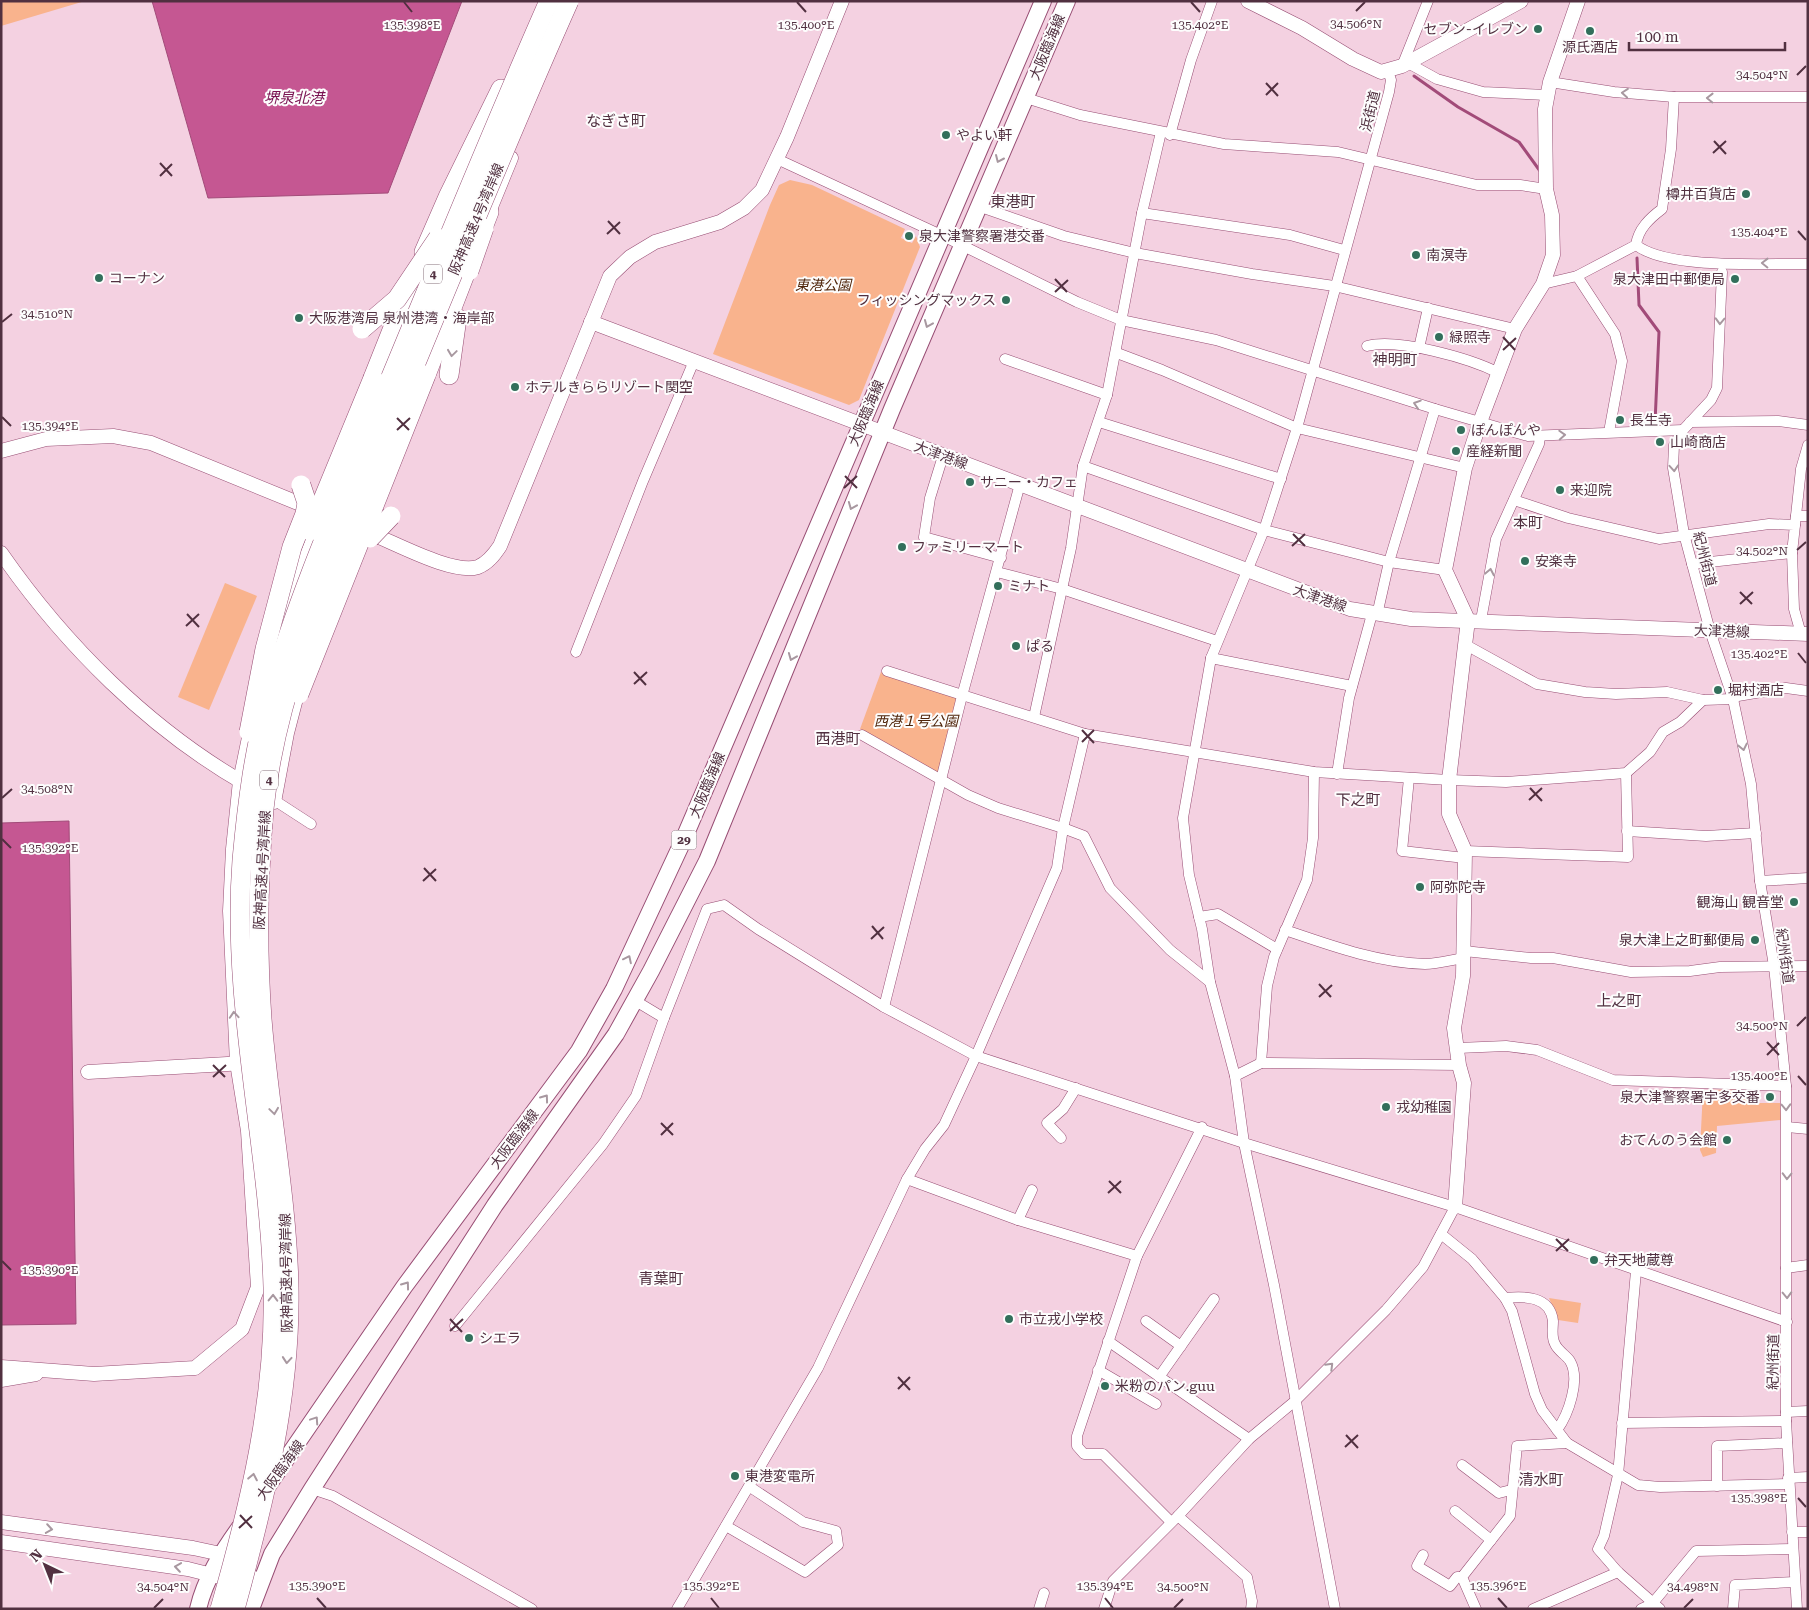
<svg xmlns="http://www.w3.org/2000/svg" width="1809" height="1610" font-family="'Roboto Serif','Noto Sans JP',serif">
  <rect width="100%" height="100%" fill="#f4d1e1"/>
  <g fill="#f9b38d">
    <path d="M1,1H85L1,26Z"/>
    <path d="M790,180L812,185L905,229L901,238L912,243L916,236L920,247L859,400L849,405L713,354L770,205L779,185Z"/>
    <path d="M225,583L257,596L209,710L178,697Z"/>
    <path d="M881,672L958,698L940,774L860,729Z"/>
    <path d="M1758,1089L1759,1103H1780L1781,1120L1717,1126L1716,1153L1703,1157L1700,1150L1703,1090Z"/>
    <path d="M1549,1298L1581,1303L1578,1323L1558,1320Z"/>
  </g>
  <g fill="#c55792" stroke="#a24b79">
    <path d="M152,1H462L388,193L208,198Z"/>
    <path d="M69,821L76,1324L1,1325V823Z"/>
  </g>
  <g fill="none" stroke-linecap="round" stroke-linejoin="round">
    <g stroke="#a24b79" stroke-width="3">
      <path d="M1414,76L1458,107L1519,142L1540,171"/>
      <path d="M1637,258L1639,305L1659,332L1655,423"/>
    </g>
    <defs>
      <g id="street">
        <path d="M1408,63L1437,79L1483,92L1547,95"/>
        <path d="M1402,66L1428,1"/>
        <path d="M1550,82L1614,92L1674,97H1808"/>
        <path d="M1026,98L1080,115L1224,144L1338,152L1477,185H1520L1546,189"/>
        <path d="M1170,135L1191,60L1212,1"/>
        <path d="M777,159L941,235L1077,302L1121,320L1216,340L1435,409L1528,436L1683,430"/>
        <path d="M978,206L1064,236L1135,253L1252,274L1334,286L1515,329"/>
        <path d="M1142,213L1290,235L1344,250"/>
        <path d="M1636,245C1668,270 1765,263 1808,264"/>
        <path d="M1636,245C1638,229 1650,218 1662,209L1671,149L1674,97"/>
        <path d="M1722,272L1717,388L1711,400L1683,430L1674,445L1673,468L1684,534L1710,631L1733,699L1751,784L1760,881L1774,966L1786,1086V1421L1797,1609"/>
        <path d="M1577,276L1615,334L1622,361L1609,432"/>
        <path d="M1543,284L1577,276L1636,245"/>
        <path d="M1367,346C1398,338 1469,358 1499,373"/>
        <path d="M1419,348L1428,308"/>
        <path d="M1117,353L1162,370L1297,428L1465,468"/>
        <path d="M1005,359L1107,395"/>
        <path d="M1099,422L1281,479"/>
        <path d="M1690,422L1778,421L1808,425"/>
        <path d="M943,456L930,498L924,537L1001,558"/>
        <path d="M1083,466L1264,530L1389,562L1445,570"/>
        <path d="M1514,500L1568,518L1659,539L1769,524L1795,525L1792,553L1692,564"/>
        <path d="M1796,516H1808"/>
        <path d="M1795,525L1801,469L1808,445"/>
        <path d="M1792,553L1794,609L1801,634"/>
        <path d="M997,572L1062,589L1217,641"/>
        <path d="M1377,615L1389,562L1435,409"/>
        <path d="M1481,620L1496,539L1539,444L1540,436"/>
        <path d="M1466,645L1537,684L1585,692L1616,694L1667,692L1703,700L1733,699L1738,696L1786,688L1808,691"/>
        <path d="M576,652L643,481L694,361"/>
        <path d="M1211,658L1352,686"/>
        <path d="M887,671L1085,734L1314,772L1449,780L1506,782L1626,773L1650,752L1663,732L1680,722L1703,700"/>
        <path d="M1034,717L1071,548L1083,466L1107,395L1142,213L1161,132"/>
        <path d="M862,735L968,795L998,808L1063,828L1084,836L1110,888L1170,950L1210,982"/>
        <path d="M1337,774L1349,698L1372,614"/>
        <path d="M1409,778L1402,851L1465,858"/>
        <path d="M274,800L311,824"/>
        <path d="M1627,831L1706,836L1756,833"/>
        <path d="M1465,851L1628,857L1626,773"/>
        <path d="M1760,881L1808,878"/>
        <path d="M1199,917L1218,914L1277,949"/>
        <path d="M1285,930C1329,945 1378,963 1425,964C1438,964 1451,960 1464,958"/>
        <path d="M1464,951L1531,958H1553L1631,972L1690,971L1720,967L1808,966"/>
        <path d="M634,1000L664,1018L707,909L724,905L758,929L884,1007L976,1056L1244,1143L1455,1207L1787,1322"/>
        <path d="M884,1007L962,696L1020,484"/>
        <path d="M1458,1048L1506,1046L1537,1050L1613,1080L1786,1086"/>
        <path d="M1261,1063L1267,986L1274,957L1307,880L1313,838L1314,772"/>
        <path d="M1235,1076L1261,1063L1459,1065"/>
        <path d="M1787,1127L1808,1129"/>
        <path d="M1061,1138L1047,1123L1063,1109L1076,1088"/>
        <path d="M907,1179L1018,1220L1137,1256"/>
        <path d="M1018,1220L1032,1190"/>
        <path d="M1441,1234L1472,1259L1505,1298L1512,1311L1535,1394L1542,1410L1567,1443L1638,1485L1660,1487L1788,1484"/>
        <path d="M1786,1268L1808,1265"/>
        <path d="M1636,1271L1618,1475L1604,1536L1598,1549L1618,1572L1660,1609"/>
        <path d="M1505,1298C1525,1296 1550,1296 1553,1321C1553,1329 1551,1337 1555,1344C1558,1351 1566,1355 1570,1361C1581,1380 1568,1415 1557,1430"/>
        <path d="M1146,1321L1181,1346"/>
        <path d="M455,1326L603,1144L636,1096L664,1018"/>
        <path d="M1108,1341L1249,1439"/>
        <path d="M1098,1370L1156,1404"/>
        <path d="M1159,1377L1214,1299"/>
        <path d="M1786,1412L1808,1411"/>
        <path d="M1622,1423L1786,1421"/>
        <path d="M1462,1465L1499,1493L1511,1490"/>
        <path d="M1788,1478L1808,1477"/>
        <path d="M1717,1486V1446L1787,1443"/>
        <path d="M312,1489L333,1496L532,1609"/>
        <path d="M1455,1511L1491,1540"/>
        <path d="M1178,1516L1247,1577L1252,1601L1251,1609"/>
        <path d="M1171,1522L1103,1454H1084L1077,1446V1436L1137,1256L1202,1127"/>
        <path d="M726,1526L805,1572L838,1545L836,1531L803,1522L750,1487"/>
        <path d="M1792,1532H1808"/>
        <path d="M1423,1555L1417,1566L1450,1586L1457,1577H1462"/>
        <path d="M677,1609L818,1368L907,1179L925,1149L944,1125L976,1056L1057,868L1063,828L1085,734"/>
        <path d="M1039,1609L1044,1593"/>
        <path d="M1104,1609L1113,1581L1178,1516L1249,1439L1295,1401L1386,1310L1423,1267L1455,1207"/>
        <path d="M1335,1609L1274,1285L1244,1143L1235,1076L1210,982L1202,929L1189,875L1183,818L1211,658L1264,530L1297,428L1389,92L1391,80L1388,71"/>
        <path d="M1476,1609L1462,1577L1510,1516L1517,1446L1567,1443"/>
        <path d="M1533,1609L1618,1572"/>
        <path d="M1641,1609L1652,1604L1696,1551L1793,1549"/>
        <path d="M1733,1609L1735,1585L1795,1582"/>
      </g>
      <g id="secondary">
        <path d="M1248,1L1302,28L1353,59L1381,72L1402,66L1521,1"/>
        <path d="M486,219L511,158"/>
        <path d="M591,322L1350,609L1411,619L1808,634"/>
        <path d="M1,451L46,439L113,436L151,443L315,510"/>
        <path d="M367,532C394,542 452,575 478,567C488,563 494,555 500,546L610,276L630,257L655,242L720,222L744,208L762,190L787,137L842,1"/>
        <path d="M1,553C65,645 149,729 247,785"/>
        <path d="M279,627L319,524"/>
        <path d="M274,802L287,733L299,687"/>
        <path d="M88,1072L245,1063"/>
        <path d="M1455,1207L1464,1083L1459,1065L1454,1028L1463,976L1465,851L1449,814V780L1468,620L1445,570L1465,468L1480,422L1515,329L1543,284L1553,255L1552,215L1546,189L1545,109L1550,82L1578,1"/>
        <path d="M1,1367L94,1374L195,1368L242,1329L258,1287L248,1131L237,1063L230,911L233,849L240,781L252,723"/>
        <path d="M1,1380L36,1374"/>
        <path d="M1,1522L193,1548L221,1554L260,1583"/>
        <path d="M1,1542L188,1569L220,1577"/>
      </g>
      <g id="primary">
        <path d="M265,1490L404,1287L579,1051L614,989L682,843L1043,1"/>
        <path d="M198,1609C205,1579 222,1552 240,1527"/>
        <path d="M251,1609L272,1554L312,1489L495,1205L616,1034L651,971L707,861L892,409L1067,1"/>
      </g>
      <g id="highway">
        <path d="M424,252L448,197L501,89"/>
        <path d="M426,375L489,212"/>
        <path d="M449,375L457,318"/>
        <path d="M373,378L410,285"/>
      </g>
    </defs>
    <use href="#street" stroke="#974d73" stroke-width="11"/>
    <use href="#secondary" stroke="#974d73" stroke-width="15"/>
    <use href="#primary" stroke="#974d73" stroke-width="18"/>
    <use href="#highway" stroke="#974d73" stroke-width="20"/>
    <use href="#street" stroke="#fff" stroke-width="10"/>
    <use href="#secondary" stroke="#fff" stroke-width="14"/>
    <use href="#primary" stroke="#fff" stroke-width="16"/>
    <use href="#highway" stroke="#fff" stroke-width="19"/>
    <defs>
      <g id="highway-bridge">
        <path d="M469,271L484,228"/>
        <path d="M362,329L397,299L438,238"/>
        <path d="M310,531L373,378"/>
        <path d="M370,538L391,516"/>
        <path d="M299,694L426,375"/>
        <path d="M249,732L265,649L292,547L305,514L307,503L301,485"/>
        <path d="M220,1609C250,1505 276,1396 273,1287C269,1144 231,1004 242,860C247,805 254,747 270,694C299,592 343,494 383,396C438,264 491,132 549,1"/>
        <path d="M235,1609C264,1503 291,1397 289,1287C287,1197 269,1109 262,1019C257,949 258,879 264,809C277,681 335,561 383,443C444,295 504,147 569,1"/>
      </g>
    </defs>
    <use href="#highway-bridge" stroke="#974d73" stroke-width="20" stroke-linecap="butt"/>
    <use href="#highway-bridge" stroke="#fff" stroke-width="19"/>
  </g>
  <defs><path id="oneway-chevron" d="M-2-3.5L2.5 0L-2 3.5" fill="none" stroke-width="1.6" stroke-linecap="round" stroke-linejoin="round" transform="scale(1.25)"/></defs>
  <g stroke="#a898a0">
    <use href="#oneway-chevron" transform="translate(1625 93) rotate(-175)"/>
    <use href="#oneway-chevron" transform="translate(1710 98) rotate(-179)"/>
    <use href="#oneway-chevron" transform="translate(999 159) rotate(114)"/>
    <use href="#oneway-chevron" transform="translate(1765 263) rotate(-179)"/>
    <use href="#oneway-chevron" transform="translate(1720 321) rotate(92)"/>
    <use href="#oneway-chevron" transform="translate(928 324) rotate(113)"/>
    <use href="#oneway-chevron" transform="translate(452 353) rotate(98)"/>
    <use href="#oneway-chevron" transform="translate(1417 404) rotate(-162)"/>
    <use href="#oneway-chevron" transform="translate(1562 435) rotate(-3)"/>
    <use href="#oneway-chevron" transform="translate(1674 468) rotate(86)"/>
    <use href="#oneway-chevron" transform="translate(852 506) rotate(112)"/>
    <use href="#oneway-chevron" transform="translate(1490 572) rotate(-79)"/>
    <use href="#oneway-chevron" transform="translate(792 657) rotate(112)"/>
    <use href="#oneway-chevron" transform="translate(1743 747) rotate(78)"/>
    <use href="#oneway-chevron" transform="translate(628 959) rotate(-64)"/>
    <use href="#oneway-chevron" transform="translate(234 1015) rotate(-94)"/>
    <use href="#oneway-chevron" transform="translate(545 1098) rotate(-54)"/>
    <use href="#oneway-chevron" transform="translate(1786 1107) rotate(88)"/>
    <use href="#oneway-chevron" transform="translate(274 1111) rotate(82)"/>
    <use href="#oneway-chevron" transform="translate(1787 1176) rotate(91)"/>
    <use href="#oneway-chevron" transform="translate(406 1285) rotate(-54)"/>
    <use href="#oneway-chevron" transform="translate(1787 1295) rotate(88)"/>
    <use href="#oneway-chevron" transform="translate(273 1298) rotate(-89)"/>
    <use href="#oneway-chevron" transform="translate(287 1360) rotate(95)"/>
    <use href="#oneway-chevron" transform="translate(1330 1366) rotate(-45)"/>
    <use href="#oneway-chevron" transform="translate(315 1420) rotate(-56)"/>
    <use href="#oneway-chevron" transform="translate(253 1477) rotate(-79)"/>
    <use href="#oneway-chevron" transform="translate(49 1529) rotate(9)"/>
    <use href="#oneway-chevron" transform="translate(178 1567) rotate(-172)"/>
  </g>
  <path fill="none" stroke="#513040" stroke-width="2" d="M404,2L412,12M797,2L806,12M1191,2L1200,12M1356,11L1365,2M1797,75L1806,66M1266,83L1278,96M1266,95L1278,83M1714,141L1726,154M1713,153L1726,141M160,163L172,176M160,176L172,164M608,221L620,234M1798,231L1806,240M607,234L620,222M1055,279L1067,292M1055,292L1068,280M2,322L12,314M1503,337L1515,350M1503,350L1516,338M2,417L11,426M397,418L409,430M397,430L410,418M845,476L857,488M844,488L857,476M1293,534L1305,546M1292,546L1305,534M1797,550L1806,542M1740,592L1752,604M1740,604L1753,592M187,614L199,627M186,626L199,614M1798,653L1806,663M634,672L646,685M634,684L647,672M1082,730L1094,743M1082,742L1094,730M1530,788L1542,801M2,798L12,789M1529,800L1542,788M2,839L11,848M424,868L436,881M423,881L436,869M872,926L883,939M871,939L884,927M1319,984L1331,997M1319,997L1332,985M1797,1026L1806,1017M1767,1042L1779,1055M1767,1055L1779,1043M213,1065L225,1077M1798,1076L1806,1085M213,1077L226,1065M661,1123L673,1135M661,1135L673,1123M1109,1181L1121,1193M1108,1193L1121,1181M1556,1239L1568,1251M1556,1251L1569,1239M2,1261L11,1270M450,1319L462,1332M450,1331L463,1319M898,1377L910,1390M898,1389L910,1377M1346,1435L1358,1448M1345,1447L1358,1435M1798,1498L1806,1507M240,1515L252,1528M239,1528L252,1516M317,1598L326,1608M711,1598L719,1608M1105,1598L1113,1608M1498,1598L1507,1608M154,1608L163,1599M1174,1608L1183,1599M1684,1608L1693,1599"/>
  <g fill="#326f5b" stroke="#fdfdfd" stroke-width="2">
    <circle cx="1538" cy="29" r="5"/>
    <circle cx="1590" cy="31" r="5"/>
    <circle cx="946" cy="135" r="5"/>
    <circle cx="1746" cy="194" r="5"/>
    <circle cx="909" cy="236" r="5"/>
    <circle cx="1416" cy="255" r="5"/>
    <circle cx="99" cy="278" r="5"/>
    <circle cx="1735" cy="279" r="5"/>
    <circle cx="1006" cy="300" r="5"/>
    <circle cx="299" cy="318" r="5"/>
    <circle cx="1439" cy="337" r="5"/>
    <circle cx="515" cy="387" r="5"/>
    <circle cx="1620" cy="420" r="5"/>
    <circle cx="1461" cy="430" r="5"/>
    <circle cx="1660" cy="442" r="5"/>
    <circle cx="1456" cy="451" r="5"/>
    <circle cx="970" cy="482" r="5"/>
    <circle cx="1560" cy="490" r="5"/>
    <circle cx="902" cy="547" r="5"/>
    <circle cx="1525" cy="561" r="5"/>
    <circle cx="998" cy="586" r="5"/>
    <circle cx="1016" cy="646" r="5"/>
    <circle cx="1718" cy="690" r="5"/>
    <circle cx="1420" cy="887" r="5"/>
    <circle cx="1794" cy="902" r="5"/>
    <circle cx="1755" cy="940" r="5"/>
    <circle cx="1770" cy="1097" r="5"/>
    <circle cx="1386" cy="1107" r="5"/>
    <circle cx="1727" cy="1140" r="5"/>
    <circle cx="1594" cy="1260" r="5"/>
    <circle cx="1009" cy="1319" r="5"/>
    <circle cx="469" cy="1338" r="5"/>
    <circle cx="1105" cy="1386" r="5"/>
    <circle cx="735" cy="1476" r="5"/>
  </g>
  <g text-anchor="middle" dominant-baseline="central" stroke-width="4" stroke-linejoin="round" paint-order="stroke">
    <g fill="#fdfdfd" stroke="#856e79" stroke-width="1">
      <rect x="424" y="264.5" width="18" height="19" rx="4"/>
      <rect x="260" y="770.5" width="18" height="19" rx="4"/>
      <rect x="671.5" y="830.5" width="25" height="19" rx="4"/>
    </g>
    <g font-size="12" font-weight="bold" fill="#513040">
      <text x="433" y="274">4</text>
      <text x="269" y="780">4</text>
      <text x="684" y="840">29</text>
    </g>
    <g font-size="14" fill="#513040" stroke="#fdfdfd" text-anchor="start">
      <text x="1528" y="29" text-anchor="end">セブン-イレブン</text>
      <text x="1590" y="47" text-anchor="middle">源氏酒店</text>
      <text x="956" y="135">やよい軒</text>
      <text x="1736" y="194" text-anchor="end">樽井百貨店</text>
      <text x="919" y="236">泉大津警察署港交番</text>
      <text x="1426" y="255">南溟寺</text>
      <text x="109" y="278">コーナン</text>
      <text x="1725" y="279" text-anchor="end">泉大津田中郵便局</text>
      <text x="996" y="300" text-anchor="end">フィッシングマックス</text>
      <text x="309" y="318">大阪港湾局 泉州港湾・海岸部</text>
      <text x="1449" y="337">緑照寺</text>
      <text x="525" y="387">ホテルきららリゾート関空</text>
      <text x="1630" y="420">長生寺</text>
      <text x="1471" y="430">ぽんぽんや</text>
      <text x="1670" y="442">山崎商店</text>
      <text x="1466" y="451">産経新聞</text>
      <text x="980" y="482">サニー・カフェ</text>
      <text x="1570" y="490">来迎院</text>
      <text x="912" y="547">ファミリーマート</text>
      <text x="1535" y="561">安楽寺</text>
      <text x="1008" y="586">ミナト</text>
      <text x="1026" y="646">ぱる</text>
      <text x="1728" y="690">堀村酒店</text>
      <text x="1430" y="887">阿弥陀寺</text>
      <text x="1784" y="902" text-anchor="end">観海山 観音堂</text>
      <text x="1745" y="940" text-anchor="end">泉大津上之町郵便局</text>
      <text x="1760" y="1097" text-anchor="end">泉大津警察署宇多交番</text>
      <text x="1396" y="1107">戎幼稚園</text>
      <text x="1717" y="1140" text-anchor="end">おてんのう会館</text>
      <text x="1604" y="1260">弁天地蔵尊</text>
      <text x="1019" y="1319">市立戎小学校</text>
      <text x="479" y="1338">シエラ</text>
      <text x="1115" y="1386">米粉のパン.guu</text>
      <text x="745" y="1476">東港変電所</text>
    </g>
    <g font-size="14" fill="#513040" stroke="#fdfdfd">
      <text transform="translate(1047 47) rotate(-67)">大阪臨海線</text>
      <text transform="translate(1370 111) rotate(-76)">浜街道</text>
      <text transform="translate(476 219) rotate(-67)">阪神高速4号湾岸線</text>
      <text transform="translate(866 413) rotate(-67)">大阪臨海線</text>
      <text transform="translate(941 455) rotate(20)">大津港線</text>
      <text transform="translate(1705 559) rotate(76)">紀州街道</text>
      <text transform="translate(1320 598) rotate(19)">大津港線</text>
      <text transform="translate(1722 631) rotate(2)">大津港線</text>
      <text transform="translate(707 785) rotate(-67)">大阪臨海線</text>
      <text transform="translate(262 870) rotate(-87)">阪神高速4号湾岸線</text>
      <text transform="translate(1785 956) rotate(82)">紀州街道</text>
      <text transform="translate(514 1139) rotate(-53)">大阪臨海線</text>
      <text transform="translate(286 1273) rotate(-91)">阪神高速4号湾岸線</text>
      <text transform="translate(1773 1362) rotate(-89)">紀州街道</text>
      <text transform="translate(280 1470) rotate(-54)">大阪臨海線</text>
    </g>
    <g font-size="14" font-style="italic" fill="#50250a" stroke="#fdfdfd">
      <text x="823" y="285">東港公園</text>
      <text x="916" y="721">西港１号公園</text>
    </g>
    <g font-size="15" font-style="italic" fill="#7a1352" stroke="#fdfdfd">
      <text x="294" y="98">堺泉北港</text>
    </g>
    <g font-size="15" fill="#513040" stroke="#fdfdfd">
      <text x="616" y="121">なぎさ町</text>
      <text x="1013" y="202">東港町</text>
      <text x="1395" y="360">神明町</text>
      <text x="1528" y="523">本町</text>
      <text x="838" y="739">西港町</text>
      <text x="1358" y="800">下之町</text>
      <text x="1619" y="1001">上之町</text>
      <text x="661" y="1279">青葉町</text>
      <text x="1541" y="1480">清水町</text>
    </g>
  </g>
  <g font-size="12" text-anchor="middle" fill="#513040" stroke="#fdfdfd" stroke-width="4" stroke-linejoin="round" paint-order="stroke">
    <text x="1356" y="28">34.506°N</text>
    <text x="412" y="29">135.398°E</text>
    <text x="806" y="29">135.400°E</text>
    <text x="1200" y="29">135.402°E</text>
    <text x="1762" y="79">34.504°N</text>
    <text x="1759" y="236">135.404°E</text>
    <text x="47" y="318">34.510°N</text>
    <text x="50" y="430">135.394°E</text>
    <text x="1762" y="555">34.502°N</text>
    <text x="1759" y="658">135.402°E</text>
    <text x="47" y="793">34.508°N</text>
    <text x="50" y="852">135.392°E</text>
    <text x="1762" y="1030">34.500°N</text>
    <text x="1759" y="1080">135.400°E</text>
    <text x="50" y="1274">135.390°E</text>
    <text x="1759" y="1502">135.398°E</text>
    <text x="317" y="1590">135.390°E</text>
    <text x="711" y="1590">135.392°E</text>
    <text x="1105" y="1590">135.394°E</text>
    <text x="1498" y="1590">135.396°E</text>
    <text x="163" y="1591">34.504°N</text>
    <text x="1183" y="1591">34.500°N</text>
    <text x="1693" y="1591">34.498°N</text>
  </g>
  <rect width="1809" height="1610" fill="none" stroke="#513040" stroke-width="5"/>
  <g transform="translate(45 1565) rotate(317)" stroke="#fdfdfd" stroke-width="4" paint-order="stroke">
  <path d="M0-4L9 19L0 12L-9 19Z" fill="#513040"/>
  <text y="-8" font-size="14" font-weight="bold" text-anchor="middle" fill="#513040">N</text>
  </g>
  <path d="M1629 42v8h156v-8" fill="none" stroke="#513040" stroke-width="2.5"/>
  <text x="1636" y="42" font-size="15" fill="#513040" stroke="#fdfdfd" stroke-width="4" paint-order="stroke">100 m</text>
</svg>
